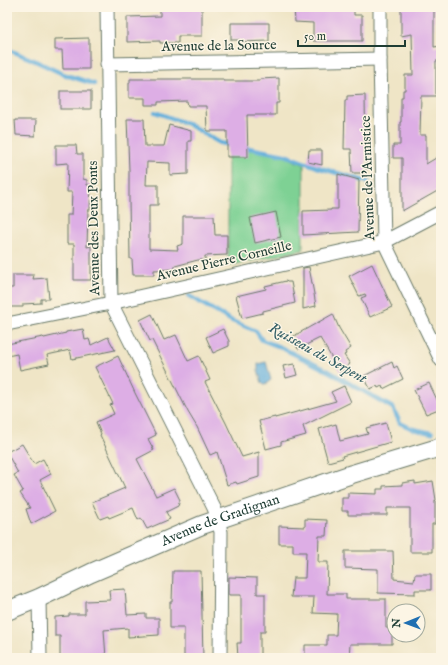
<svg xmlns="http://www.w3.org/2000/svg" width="448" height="665" font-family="'IM FELL English',serif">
  <rect width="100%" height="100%" fill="#fcf5e5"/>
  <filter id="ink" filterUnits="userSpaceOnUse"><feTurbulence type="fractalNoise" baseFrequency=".025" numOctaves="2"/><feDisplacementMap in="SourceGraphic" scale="8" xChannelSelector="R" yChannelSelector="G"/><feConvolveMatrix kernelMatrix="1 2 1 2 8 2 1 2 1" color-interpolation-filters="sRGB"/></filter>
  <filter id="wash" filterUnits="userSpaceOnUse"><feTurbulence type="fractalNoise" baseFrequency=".012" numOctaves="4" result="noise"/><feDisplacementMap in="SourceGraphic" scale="16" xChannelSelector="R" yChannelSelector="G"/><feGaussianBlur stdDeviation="0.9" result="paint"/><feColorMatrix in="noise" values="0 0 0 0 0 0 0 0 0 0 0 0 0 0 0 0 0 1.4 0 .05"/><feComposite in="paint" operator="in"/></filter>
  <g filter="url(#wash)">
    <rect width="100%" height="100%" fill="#efe5c6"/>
    <path fill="#7ed194" stroke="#4e8764" d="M228,144L287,157L294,161L304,164V207L303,208V250L228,266Z"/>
    <path fill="#63afdb" stroke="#417688" d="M266,362L271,380L269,381L268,383L264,384L263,383H262L258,370V364Z"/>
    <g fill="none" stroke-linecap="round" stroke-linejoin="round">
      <g stroke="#63afdb" stroke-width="4.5">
        <path d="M7,49L31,59L63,74L94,84"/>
        <path d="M155,112L188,124L220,143L231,145"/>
        <path d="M243,147L285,155L317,167L368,182"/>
        <path d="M189,296L232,321L256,331L262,340L280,347L328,371L393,408L400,423L413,429L432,433"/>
      </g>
    </g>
    <g id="blocks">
      <g fill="#ddaee5">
        <path d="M160,7H202V36H178V43H160V41L127,42V17L160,16Z"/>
        <path d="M294,7H354V15H362V41H313V23L295,22Z"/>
        <path d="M401,7H434V47L441,46V61H436V96H421L420,135H426V164L441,155V189L402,211V158H393V145H400V122H401V97H403V90H405V75H413L412,34L401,36Z"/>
        <path d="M231,23H269V41L240,42V40H231Z"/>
        <path d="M89,38V69H63L62,50H55V39Z"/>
        <path d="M279,78V103H276V115H247L248,157H227V131H207L206,106H188L187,101L158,102V105H145V98H129V83H130V79H223V81H260V79Z"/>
        <rect x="60" y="91" width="31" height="18"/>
        <path d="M365,95L366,173H352L351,149H344L345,100H347V96Z"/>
        <path d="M127,119H144L145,146H164L169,125L191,131V141H188V174L170,175V163L147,162L146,185H158V205H149V249L178,250L177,246L183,244V216H214L215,235H227V255L205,256V260H198L175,266V269L154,270V275H133L132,259H130L129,199V170Z"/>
        <path d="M15,120H36L35,136L16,135Z"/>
        <path d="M56,145H76L77,154H83V179L87,180V185H91L90,210H88L87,247L91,246V280H74V244H67V215H71L72,192H67L68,163L56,164Z"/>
        <path d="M309,150H322V165L308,162Z"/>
        <path d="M338,174L359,180L358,232L303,235V211L331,210V209H338Z"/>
        <path d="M276,212L281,237L255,243L250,218Z"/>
        <path d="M372,264L392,307L370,317L361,298L366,296L365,294L359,296L349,276Z"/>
        <path d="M309,267L314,294L316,306L303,309V268Z"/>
        <path d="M13,275H34L33,279L47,278L49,299H41V303L23,304V307H7V288H13Z"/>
        <path d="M286,281L287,282H291L295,303L263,311V313L242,318L236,296L266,289L265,286Z"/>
        <path d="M152,314L164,340L176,335L188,361L199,356L210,380L205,382L226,423L242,457L259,452V477L237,484L236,482L227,485L217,452L210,455L197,427L188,412L152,340L150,341L140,320Z"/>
        <path d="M333,314L339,328L351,348L345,352L346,354L344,355L350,364L340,372L320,338L298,349L292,337Z"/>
        <path d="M83,329L85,340L89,339L91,345L108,337L115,350L72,359L70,350L47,355L49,364L20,370L17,354L7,356V344L43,337L44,338L66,333V332Z"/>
        <path d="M223,329L229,341V346L213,353L206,337Z"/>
        <path d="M118,356L135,393L156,435L148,439L154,450L137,459L156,496L174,488L180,500L178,506L166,512L170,519L147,529L141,518L138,520L133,508L109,518L108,516L100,519L92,502L125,488L100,435L101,434L96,422L114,414L110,405L113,404L95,367Z"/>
        <path d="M392,362L394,368L397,366L403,379L383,389L382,386L378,388L377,386L370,389L364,376Z"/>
        <path d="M294,364L297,375L286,378L283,366Z"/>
        <path d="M429,383L441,408L426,414L414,390Z"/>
        <path d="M344,386L351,402L303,426L306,435L281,442V445L266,449L259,421L275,417V418L336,401L331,392Z"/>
        <path d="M386,423L391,442L342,456L343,458L328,462L319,429L336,424L340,441L368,434L366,428Z"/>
        <path d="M22,444L34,464L43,459L51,474L40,480L55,511L31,524L26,509L30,508L20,493L23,491L14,475L18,473L7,453V452Z"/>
        <path d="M415,481V484L433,481L436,500L435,501V524H432V552H410V508H387V515H348V511H342V498H348V493L377,494V489H383V486L402,485V483Z"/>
        <path d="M305,519L327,520L326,536H319L318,562H328L327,594H346V599H386V628H392V644H350L349,658H305V645H327V635H336L337,614L313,613L314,597H291L293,578H305L306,552H293V544H279V526L305,527Z"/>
        <path d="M345,551H393L394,579L414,581L415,574H431V590H415V594L378,593V569L345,568Z"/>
        <path d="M173,571H201L203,658H184V628H170V602H172Z"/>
        <path d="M229,577L257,578V594H265V632H260V658H238L237,643H241V595H229Z"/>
        <path d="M125,589L127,615L146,614V618H159V635L128,637V628L104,630L106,658H60V636H55V617L69,616V614H85V601L110,600L109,590Z"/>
      </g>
    </g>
  </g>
  <g filter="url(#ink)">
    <use href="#blocks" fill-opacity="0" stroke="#687867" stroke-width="1"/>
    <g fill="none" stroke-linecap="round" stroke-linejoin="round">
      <defs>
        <g id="minor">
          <path d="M107,7L111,303L214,508L218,519L221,532L220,658"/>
          <path d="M380,7V59L384,242L441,360"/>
          <path d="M107,64L380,59"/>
          <path d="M7,324L111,303L384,242L441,212"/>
          <path d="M39,598L40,658"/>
        </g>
        <g id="secondary">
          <path id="s1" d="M7,611L39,598L91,573L202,525L352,474L441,447"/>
        </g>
      </defs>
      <use href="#minor" stroke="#687867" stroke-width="15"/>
      <use href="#secondary" stroke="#687867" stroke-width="20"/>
      <use href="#minor" stroke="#fff" stroke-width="13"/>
      <use href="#secondary" stroke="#fff" stroke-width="18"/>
    </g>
  </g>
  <g text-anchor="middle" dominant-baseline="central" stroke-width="3" stroke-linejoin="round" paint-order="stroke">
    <g font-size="14" fill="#1f3d34" stroke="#fcf5e5">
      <text transform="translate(219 46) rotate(-1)">Avenue de la Source</text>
      <text transform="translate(368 178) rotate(-92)">Avenue de l'Armistice</text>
      <text transform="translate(94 228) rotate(-91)">Avenue des Deux Ponts</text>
      <text transform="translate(224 261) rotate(-13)">Avenue Pierre Corneille</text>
      <text stroke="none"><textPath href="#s1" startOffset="232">Avenue de Gradignan</textPath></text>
    </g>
    <g font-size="15" font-style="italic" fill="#335f66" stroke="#fcf5e5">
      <text transform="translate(318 353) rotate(29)">Ruisseau du Serpent</text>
    </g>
  </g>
  <rect width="448" height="665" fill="none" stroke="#fcf5e5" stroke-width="24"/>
  <g transform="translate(406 623) rotate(269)"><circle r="19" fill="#fcf5e5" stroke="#a4ab9e"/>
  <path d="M0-3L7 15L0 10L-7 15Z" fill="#1f6fb2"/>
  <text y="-6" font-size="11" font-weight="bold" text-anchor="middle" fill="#1f3d34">N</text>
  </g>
  <path d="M298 40v6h107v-6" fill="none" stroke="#1f3d34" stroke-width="2"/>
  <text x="304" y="40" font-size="12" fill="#1f3d34" stroke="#fcf5e5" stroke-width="3" paint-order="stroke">50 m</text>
</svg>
